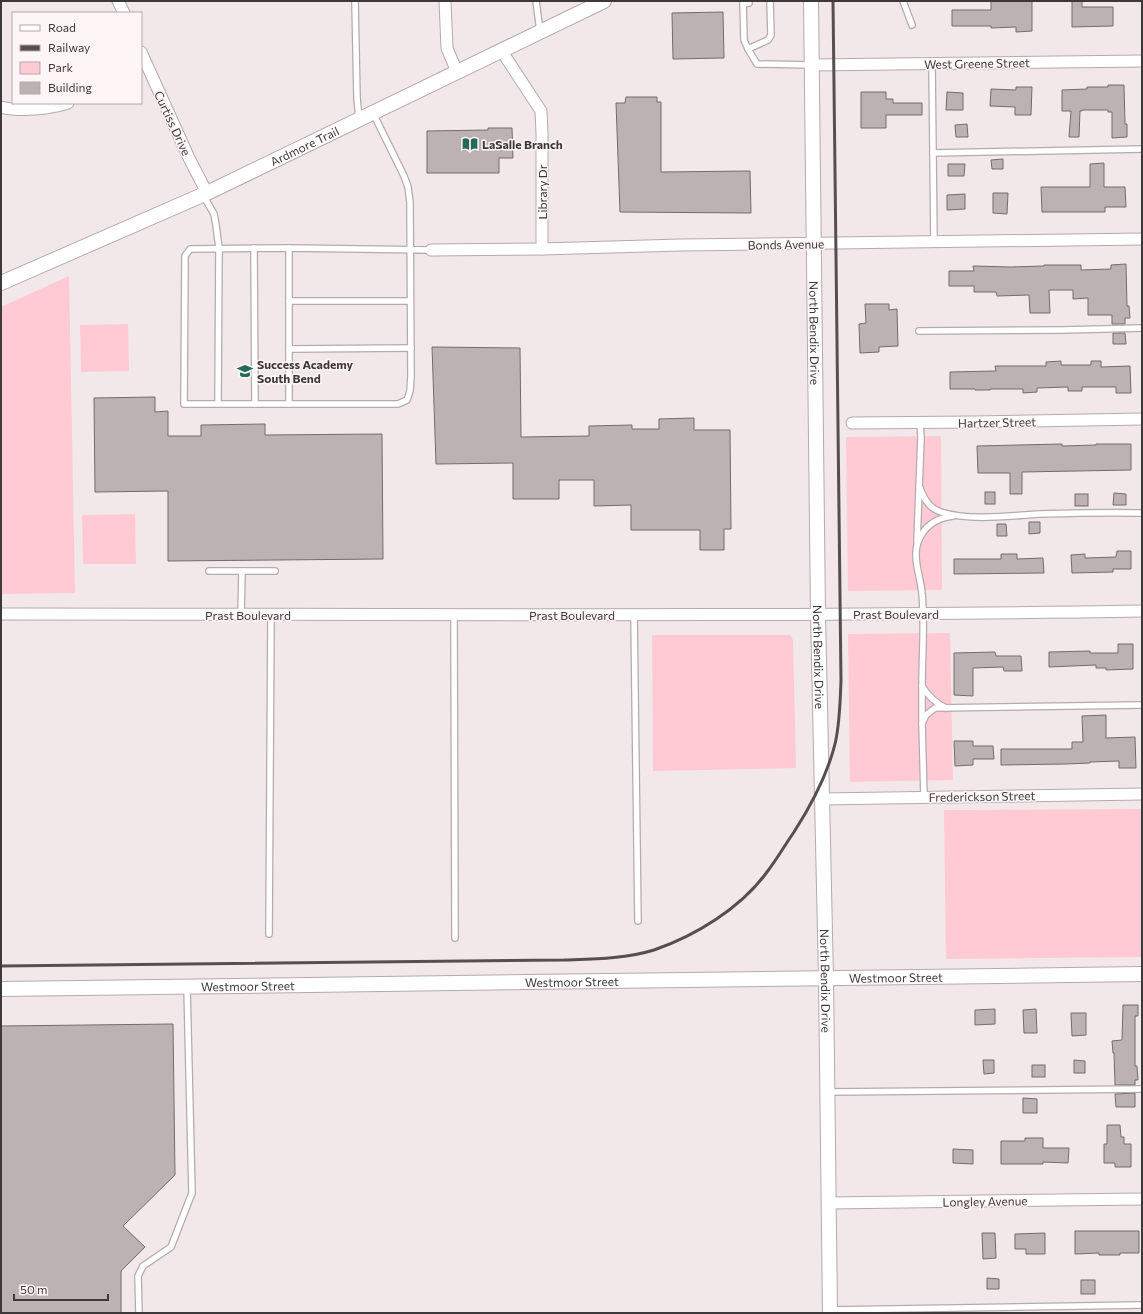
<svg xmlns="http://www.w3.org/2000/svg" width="1143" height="1314" font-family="Commissioner,sans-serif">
  <rect width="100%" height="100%" fill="#f2e7e9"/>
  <g fill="#ffcad4">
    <path d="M69,276L75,593L1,594V307Z"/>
    <path d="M128,324L129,371L81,372L80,325Z"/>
    <path d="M941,436L942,590L848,591L846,437Z"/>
    <path d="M135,514L136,564H83L82,515Z"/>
    <path d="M950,633L953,780L850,782L848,634Z"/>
    <path d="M652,635H790L793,640L796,768L653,771Z"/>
    <path d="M1142,809V957L946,959L944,810Z"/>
  </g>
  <g fill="#bcb1b3" stroke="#756b6d">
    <path d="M991,1H1032V31L1016,32V27L991,28V26H952V10H991Z"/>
    <path d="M1072,1H1082V7H1113V26L1072,27Z"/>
    <path d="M723,12L724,58L673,59L672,13Z"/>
    <path d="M1108,85H1124L1125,124H1127V137L1112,138V112H1108V110H1082V111H1080L1079,137H1069L1071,111H1062V90L1087,89V87H1108Z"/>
    <path d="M1016,87H1032L1031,115H1015V107L990,106L991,89L1016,90Z"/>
    <path d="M861,92H886V99H893V103H922V115H886V128H861Z"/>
    <path d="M947,92L963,93V110H946Z"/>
    <path d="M626,97H657V102H661V172L750,171L751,213L620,212L616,103H625Z"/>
    <path d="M967,124L968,137H956L955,125Z"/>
    <path d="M488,128H512L513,158H499V173H427V131L488,130Z"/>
    <path d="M1003,159V169H992L991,160Z"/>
    <path d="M1104,163V187H1125L1126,207H1105V212H1042L1041,187H1090V164Z"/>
    <path d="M948,164H965L964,176H948Z"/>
    <path d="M993,193H1008L1007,214L993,213Z"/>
    <path d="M965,194V209L947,210V195Z"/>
    <path d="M1126,264L1127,306H1129L1130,318H1125V324H1112V315H1088V298L1073,299V290H1049L1050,313H1030L1029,295L997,296L996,292H974V286H949V271H974L973,266L1011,267L1044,266V265H1081V270L1111,269V265Z"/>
    <path d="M865,304H889V310L897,309L898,346L879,347V352L860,353L859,324L866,323Z"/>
    <path d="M1113,333H1125L1126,344H1113Z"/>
    <path d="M432,347L520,348L521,437L589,436V426L632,425V429H659V419L694,418V430H730L731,529H724V550H700V530H631V505L594,506V480H559V499H513V463L436,464Z"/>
    <path d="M1061,361V365H1091V361H1101V367L1130,366L1131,393H1116V387H1082V391H1068V387L1037,388V392L1023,393V389H990V390H975V389H950V372L996,371L995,366H1046V362Z"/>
    <path d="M155,397V412L168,411V436H201V425L265,424V435L382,434L383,559L168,561V491L95,492L94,398Z"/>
    <path d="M1062,444V446L1096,445V444H1131V470L1022,472V494H1010V473H978L977,446Z"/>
    <rect x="985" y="492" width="10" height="12"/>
    <path d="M1114,493L1126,494V505H1113Z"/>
    <rect x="1075" y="494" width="13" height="12"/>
    <path d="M1029,522H1040V533L1029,534Z"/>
    <path d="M997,524H1006L1007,536H997Z"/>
    <path d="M1117,551H1131V569H1113V572L1072,573L1071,555L1085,554V558L1116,557Z"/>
    <path d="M1001,554H1017V559L1043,558L1044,573L954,574V559H1001Z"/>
    <path d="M1118,644H1133V669L1106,670V668H1096V665L1049,667V652L1090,651V653H1118Z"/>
    <path d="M995,652L996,656H1021L1022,671H1004L1003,667L973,668V696L954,695V653Z"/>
    <path d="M1106,715V738L1135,737L1136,768H1119V761L1090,762V763L1066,764L1001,765V749H1072V742H1083L1082,716Z"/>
    <path d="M954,741H973V746H993L994,759H973V765L955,766Z"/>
    <path d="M1123,1005H1138V1016H1135V1066H1137L1138,1080H1135V1085H1115L1114,1053H1113L1112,1041L1122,1040Z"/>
    <path d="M995,1009V1024L975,1025V1010Z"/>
    <path d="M1036,1009L1037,1033H1024L1023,1010Z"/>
    <path d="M1071,1013H1086V1035L1072,1036Z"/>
    <path d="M173,1024L175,1175L123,1226L145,1247L121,1271V1313H1V1026Z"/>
    <path d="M983,1060H994V1073L984,1074Z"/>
    <path d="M1074,1060L1085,1061V1073H1074Z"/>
    <rect x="1032" y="1065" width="13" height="12"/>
    <path d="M1135,1093V1107H1116L1115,1094Z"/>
    <path d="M1023,1098L1037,1099V1113H1023Z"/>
    <path d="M1107,1125H1120L1121,1137H1124V1144H1131V1167H1115V1163H1104V1144H1107Z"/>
    <path d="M1025,1138H1043V1148H1069L1068,1163L1043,1162V1164H1001V1141H1025Z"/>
    <path d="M953,1149L973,1150V1164L953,1163Z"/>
    <path d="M1075,1231H1139V1253H1120V1255H1099V1253L1075,1254Z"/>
    <path d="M982,1233H995L996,1258L983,1259Z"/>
    <path d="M1045,1233V1254H1026V1249H1015V1234Z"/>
    <path d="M987,1278L999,1279V1289H987Z"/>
    <rect x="1081" y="1280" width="14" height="14"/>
  </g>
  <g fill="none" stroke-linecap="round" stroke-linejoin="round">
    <defs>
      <g id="service">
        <path d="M355,1L357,98L359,119"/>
        <path d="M536,1L540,31"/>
        <path d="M743,1L744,40L748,49L768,40L771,35L770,1"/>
        <path d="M903,1L912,25"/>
        <path d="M743,4L749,3"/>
        <path d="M748,49L757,64L812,65"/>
        <path d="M932,64L934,242"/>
        <path d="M373,113L404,176L408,187L410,202L411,376L410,391L407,400L398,404H184L185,256L190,249L289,248L431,250"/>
        <path d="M933,153L1142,149"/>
        <path d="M203,195L214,214L216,225L219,248L218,404"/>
        <path d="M254,248L255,404"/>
        <path d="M289,248V404"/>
        <path d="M289,301H410"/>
        <path d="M919,331L1063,330L1142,328"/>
        <path d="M289,349L411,348"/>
        <path d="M920,488C924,499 929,508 941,512C969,521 1009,516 1038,514C1073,513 1107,512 1142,513"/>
        <path d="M917,542L921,437L920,423"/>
        <path d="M209,571H275"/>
        <path d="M241,615L242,571"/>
        <path d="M454,615L455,938"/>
        <path d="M634,615L638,921"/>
        <path d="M922,686V724L924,797"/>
        <path d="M946,708C935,703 928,696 922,686C922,655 925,624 922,594C921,578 912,558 918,542C924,526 936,518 953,516"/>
        <path d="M922,724L926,715L935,708L1142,705"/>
        <path d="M269,934L271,615"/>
        <path d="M828,1092L1142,1089"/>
        <path d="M830,1310L1142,1305"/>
        <path d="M139,1313L138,1276L143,1266L171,1247L192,1193L187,987"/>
      </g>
      <g id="minor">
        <path d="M118,1L124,13"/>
        <path d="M445,1L447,48L457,72"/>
        <path d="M501,50L541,111L542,133V249"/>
        <path d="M141,52L189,158L207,193"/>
        <path d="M812,65L1142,61"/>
        <path d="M1,107C21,112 49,109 68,103"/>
        <path d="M431,250L542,249L681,245L1142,239"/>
        <path d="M852,423L975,422L1142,419"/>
        <path d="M1,614C381,614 762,617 1142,611"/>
        <path d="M822,799L1142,794"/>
        <path d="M829,1203L1142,1199"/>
      </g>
      <g id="tertiary">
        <path id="s1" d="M811,1L818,614L826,979L830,1313"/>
        <path id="s2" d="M1,283L207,193L604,1"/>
        <path id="s3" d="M1,989L1142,974"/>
      </g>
    </defs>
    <use href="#service" stroke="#b5aaac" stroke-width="8"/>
    <use href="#minor" stroke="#b5aaac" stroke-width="13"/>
    <use href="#tertiary" stroke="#b5aaac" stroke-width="16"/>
    <use href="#service" stroke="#fff" stroke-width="5.5"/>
    <use href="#minor" stroke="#fff" stroke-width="11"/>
    <use href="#tertiary" stroke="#fff" stroke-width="14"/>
    <path stroke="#554f51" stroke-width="3" d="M1,966L564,960C593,959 625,959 654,950C695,936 741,908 767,872C777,859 785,845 794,832C812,804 827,776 835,744C840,723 840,702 841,681L833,1"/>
  </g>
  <defs>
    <symbol id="library-bare" viewBox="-9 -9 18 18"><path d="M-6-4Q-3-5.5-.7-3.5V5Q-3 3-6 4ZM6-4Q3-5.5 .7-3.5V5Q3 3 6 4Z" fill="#25695a" stroke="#fef5f6" stroke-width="2.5" paint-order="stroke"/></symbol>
    <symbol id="school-bare" viewBox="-9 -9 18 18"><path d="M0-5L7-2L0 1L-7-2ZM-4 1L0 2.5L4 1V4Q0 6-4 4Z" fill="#25695a" stroke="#fef5f6" stroke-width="2.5" paint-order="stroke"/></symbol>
  </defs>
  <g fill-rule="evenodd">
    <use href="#library-bare" x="459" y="133" width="22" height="22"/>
    <use href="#school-bare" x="234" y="360" width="22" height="22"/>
  </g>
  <g text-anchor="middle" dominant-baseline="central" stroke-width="3" stroke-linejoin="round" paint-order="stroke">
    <g font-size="12" fill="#3d3839" stroke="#fef5f6">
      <text transform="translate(977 63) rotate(-1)">West Greene Street</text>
      <text transform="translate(173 123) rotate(65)">Curtiss Drive</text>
      <text stroke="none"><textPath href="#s2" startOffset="333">Ardmore Trail</textPath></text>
      <text transform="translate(542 192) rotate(-90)">Library Dr</text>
      <text transform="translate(786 244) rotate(-1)">Bonds Avenue</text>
      <text stroke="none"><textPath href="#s1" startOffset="332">North Bendix Drive</textPath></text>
      <text transform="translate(997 422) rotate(-1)">Hartzer Street</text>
      <text x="896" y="614">Prast Boulevard</text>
      <text x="248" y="615">Prast Boulevard</text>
      <text x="572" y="615">Prast Boulevard</text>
      <text stroke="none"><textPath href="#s1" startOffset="656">North Bendix Drive</textPath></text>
      <text transform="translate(982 796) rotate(-1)">Frederickson Street</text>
      <text stroke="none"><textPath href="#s3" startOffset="895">Westmoor Street</textPath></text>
      <text stroke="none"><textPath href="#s1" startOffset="980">North Bendix Drive</textPath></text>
      <text stroke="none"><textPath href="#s3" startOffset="571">Westmoor Street</textPath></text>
      <text stroke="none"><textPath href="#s3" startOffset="247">Westmoor Street</textPath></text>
      <text transform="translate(985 1201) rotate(-1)">Longley Avenue</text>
    </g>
    <g font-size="12" font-weight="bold" fill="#3d3839" stroke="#fef5f6" text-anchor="start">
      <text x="482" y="144">LaSalle Branch</text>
      <text x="257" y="364">Success Academy<tspan x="257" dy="14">South Bend</tspan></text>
    </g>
  </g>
  <rect width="1143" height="1314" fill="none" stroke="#3d3839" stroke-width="4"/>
  <rect x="12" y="12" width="130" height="92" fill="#fef5f6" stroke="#b1a9aa"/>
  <rect x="20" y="25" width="20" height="6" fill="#ffffff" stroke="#b1a9aa"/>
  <text x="48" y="32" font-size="12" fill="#3d3839">Road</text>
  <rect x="20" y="45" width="20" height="6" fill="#554f51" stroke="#b1a9aa"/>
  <text x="48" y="52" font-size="12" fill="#3d3839">Railway</text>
  <rect x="20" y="62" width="20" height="12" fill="#ffcad4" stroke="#b1a9aa"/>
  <text x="48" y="72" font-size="12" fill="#3d3839">Park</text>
  <rect x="20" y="82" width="20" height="12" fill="#bcb1b3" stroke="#b1a9aa"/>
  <text x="48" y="92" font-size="12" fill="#3d3839">Building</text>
  <path d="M14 1294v6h94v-6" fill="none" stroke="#3d3839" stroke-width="2"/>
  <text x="20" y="1294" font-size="12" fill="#3d3839" stroke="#fef5f6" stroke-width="3" paint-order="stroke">50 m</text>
</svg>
